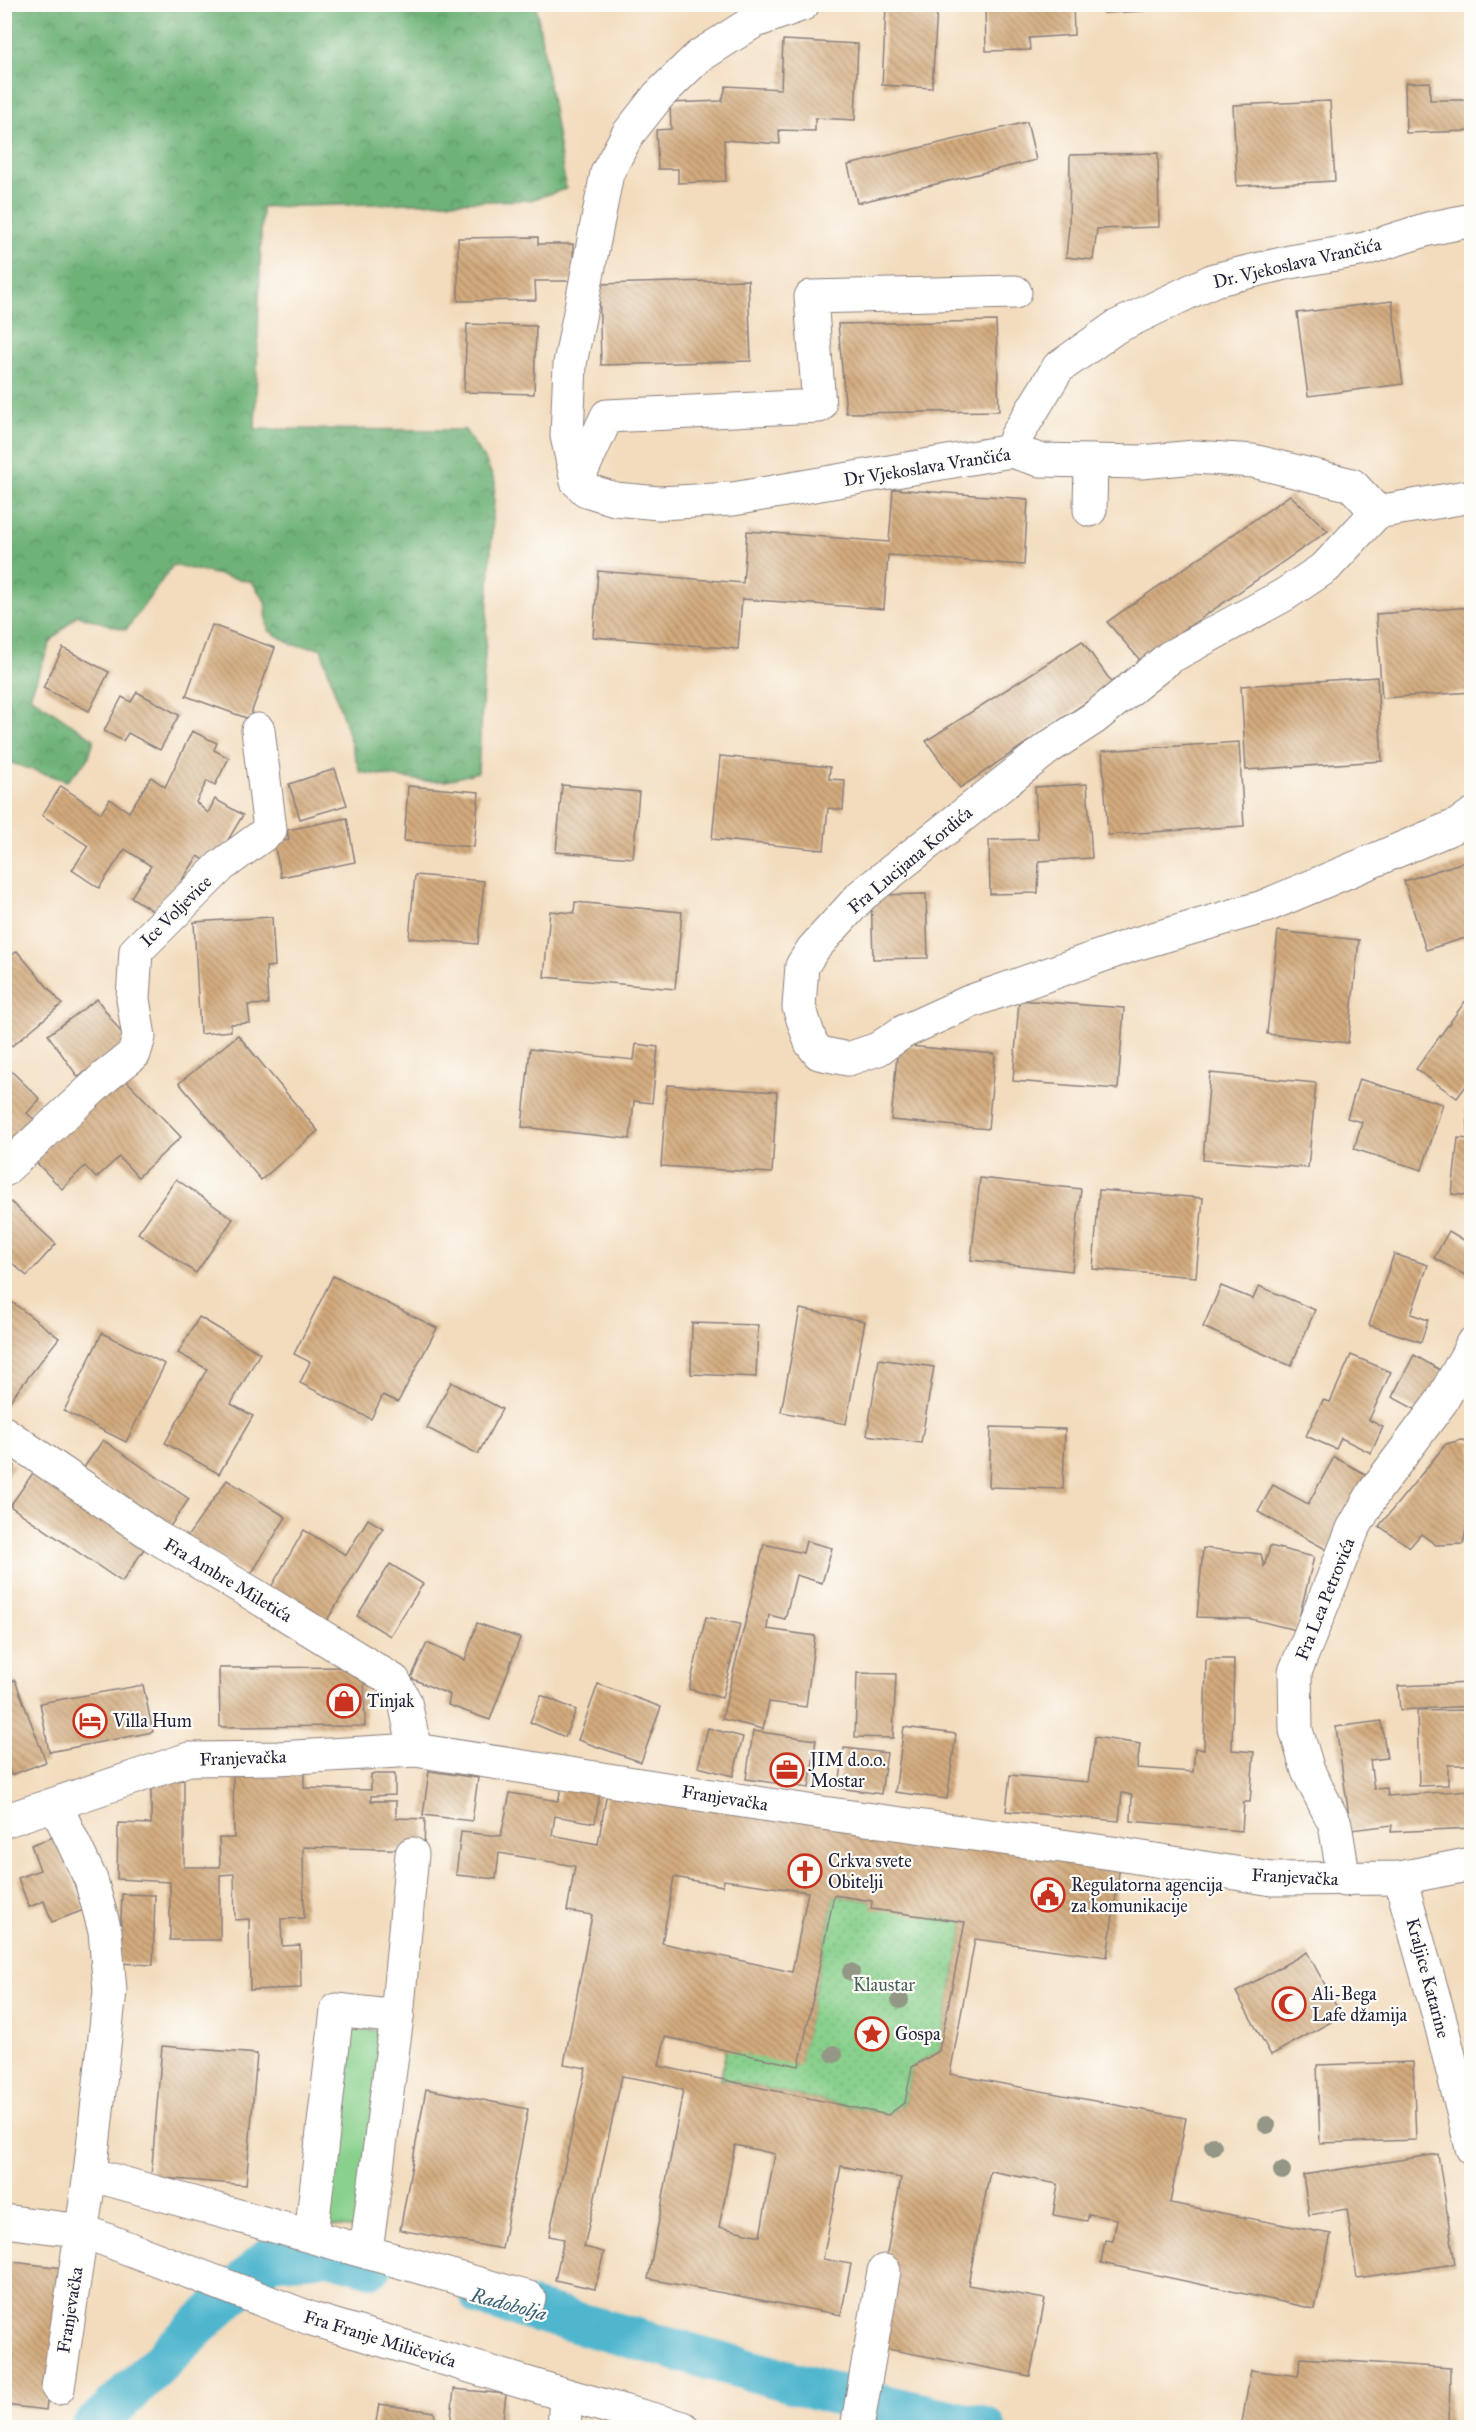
<svg xmlns="http://www.w3.org/2000/svg" width="1476" height="2432" font-family="'IM FELL Great Primer',serif">
  <defs>
    <pattern id="forest-crowns" width="20" height="18" patternUnits="userSpaceOnUse" patternTransform="scale(1.5)"><rect width="20" height="18" fill="#6eb278"/><path d="M2 6a3 3 0 1 1 6 0M12 15a3 3 0 1 1 6 0" fill="none" stroke="#5a9064"/></pattern>
    <pattern id="garden-dots" width="8" height="8" patternUnits="userSpaceOnUse" patternTransform="scale(1.5)"><rect width="8" height="8" fill="#88d08c"/><path d="M2 2h.1M6 6h.1" fill="none" stroke="#75b27a" stroke-width="1.8" stroke-linecap="round"/></pattern>
    <pattern id="building-back-hatch" width="6" height="6" patternUnits="userSpaceOnUse" patternTransform="scale(1.5)"><rect width="6" height="6" fill="#d3ab7e"/><path d="M-1 5l2 2M0 0l6 6M5-1l2 2" fill="none" stroke="#ab8b68"/></pattern>
  </defs>
  <rect width="100%" height="100%" fill="#fdfcf7"/>
  <filter id="ink" filterUnits="userSpaceOnUse"><feTurbulence type="fractalNoise" baseFrequency=".0167" numOctaves="2"/><feDisplacementMap in="SourceGraphic" scale="12" xChannelSelector="R" yChannelSelector="G"/><feConvolveMatrix kernelMatrix="1 2 1 2 8 2 1 2 1" color-interpolation-filters="sRGB"/></filter>
  <filter id="wash" filterUnits="userSpaceOnUse"><feTurbulence type="fractalNoise" baseFrequency=".008" numOctaves="4" result="noise"/><feDisplacementMap in="SourceGraphic" scale="24" xChannelSelector="R" yChannelSelector="G"/><feGaussianBlur stdDeviation="1.35" result="paint"/><feColorMatrix in="noise" values="0 0 0 0 0 0 0 0 0 0 0 0 0 0 0 0 0 1.4 0 .05"/><feComposite in="paint" operator="in"/></filter>
  <g filter="url(#wash)">
    <rect width="100%" height="100%" fill="#f3dcbd"/>
    <path fill="url(#forest-crowns)" stroke="#486a5a" stroke-width="1.5" d="M5,4L536,5L566,189L530,200L262,207L255,429L465,430L486,462L495,482L478,772L446,781H424L360,772L321,648L293,645L268,630L265,601L252,582L173,565L126,630L77,615L51,641L30,696L94,739L88,759L67,781L5,761Z"/>
    <path fill="#88d08c" stroke="#557964" stroke-width="1.5" d="M341,2029L389,2031L362,2229L318,2225Z"/>
    <path fill="url(#garden-dots)" stroke="#557964" stroke-width="1.5" d="M834,1895L872,1901L965,1922L939,2051L912,2067L905,2102L888,2115L721,2079L726,2049L799,2064Z"/>
    <g fill="none" stroke-linecap="round" stroke-linejoin="round">
      <g stroke="#50b6ce" stroke-width="42">
        <path d="M481,2296L839,2395L985,2428"/>
        <path d="M92,2428L268,2259L329,2254L372,2266"/>
      </g>
    </g>
    <g id="blocks">
      <g fill="url(#building-back-hatch)" fill-rule="evenodd">
        <path d="M985,4H1073L1074,35L1029,38L1030,50L986,51Z"/>
        <path d="M1104,4H1143V11L1104,13Z"/>
        <path d="M886,8L937,10L932,88L882,85Z"/>
        <path d="M783,40L858,44L855,120L815,118V131L779,130L780,144L724,140L726,181L678,183V169H658L656,130L671,129L670,103L722,101L726,86L781,89Z"/>
        <path d="M1430,82V100H1472V131L1406,133L1405,83Z"/>
        <path d="M1330,101L1335,181L1237,186L1233,105Z"/>
        <path d="M1027,122L1036,160L857,203L848,165Z"/>
        <path d="M1158,153L1159,227L1097,229L1093,260L1066,257L1069,226L1070,155Z"/>
        <path d="M538,237V244H573V281H535L536,300L458,301V238Z"/>
        <path d="M748,280L751,361L601,365L599,284Z"/>
        <path d="M1392,301L1403,384L1308,396L1297,313Z"/>
        <path d="M996,321L999,411L846,413L838,324Z"/>
        <path d="M467,324L536,326L534,394L464,392Z"/>
        <path d="M893,489L1028,499L1024,565L888,555L884,609L742,599L738,649L593,637L598,571L743,583L747,531L889,542Z"/>
        <path d="M1290,495L1328,531L1140,660L1107,622Z"/>
        <path d="M1472,607V692L1382,698L1376,614Z"/>
        <path d="M212,625L275,648L249,719L186,696Z"/>
        <path d="M1082,641L1113,684L960,788L926,741Z"/>
        <path d="M63,648L109,672L89,711L43,688Z"/>
        <path d="M1377,677L1382,761L1246,770L1241,686Z"/>
        <path d="M137,692L179,715L160,750L128,733L123,741L104,731L122,697L131,702Z"/>
        <path d="M192,731L217,743L214,750L229,758L215,785L207,781L196,802L208,813L215,799L243,815L213,865L198,856L159,915L131,897L151,866L125,849L99,888L72,870L88,846L42,815L61,786L101,813L110,799L129,812L151,777L165,787Z"/>
        <path d="M1239,742L1244,826L1108,835L1102,751Z"/>
        <path d="M720,756L830,767L829,779L845,780L843,810L828,808L824,850L712,839Z"/>
        <path d="M335,769L347,805L300,819L289,784Z"/>
        <path d="M1087,784L1092,858L1039,861L1038,893L990,894L989,840L1038,839L1035,787Z"/>
        <path d="M562,785L639,792L633,858L556,852Z"/>
        <path d="M408,786L479,792L474,847L404,841Z"/>
        <path d="M347,818L355,862L281,877L274,843L289,840L287,830Z"/>
        <path d="M1467,861L1472,875V936L1426,950L1404,881Z"/>
        <path d="M415,875L484,881L478,944L409,938Z"/>
        <path d="M926,894L928,958L873,959L871,895Z"/>
        <path d="M575,902L682,912L675,989L544,977L550,911L574,913Z"/>
        <path d="M272,917L275,966L266,967L268,1004L248,1005L250,1023L231,1024V1031L200,1034L194,922Z"/>
        <path d="M1278,931L1359,940L1348,1043L1267,1034Z"/>
        <path d="M17,951L62,1004L12,1046L4,1036V962Z"/>
        <path d="M1472,992V1078L1457,1098L1416,1069Z"/>
        <path d="M97,999L128,1042L78,1077L48,1035Z"/>
        <path d="M1019,1000L1124,1008L1118,1089L1013,1081Z"/>
        <path d="M238,1035L318,1131L261,1180L179,1083Z"/>
        <path d="M636,1044L658,1047L652,1103L634,1101L630,1139L522,1127L530,1049L634,1060Z"/>
        <path d="M898,1045L995,1054L988,1129L891,1120Z"/>
        <path d="M4,1064L40,1099L27,1113L37,1122L4,1155Z"/>
        <path d="M1210,1073L1316,1083L1308,1168L1203,1160Z"/>
        <path d="M121,1075L181,1137L138,1177L119,1157L96,1178L85,1166L62,1189L33,1159Z"/>
        <path d="M1359,1079L1443,1104L1422,1170L1354,1149L1362,1122L1347,1118Z"/>
        <path d="M667,1085L777,1092L772,1173L661,1166Z"/>
        <path d="M1467,1102H1472V1133H1468Z"/>
        <path d="M1458,1138L1472,1139V1196L1452,1194Z"/>
        <path d="M980,1178L1081,1189L1072,1271L971,1260Z"/>
        <path d="M176,1179L233,1219L196,1273L138,1233Z"/>
        <path d="M1099,1190L1203,1198L1196,1277L1093,1269Z"/>
        <path d="M11,1202L56,1244L27,1276L4,1256V1210Z"/>
        <path d="M1449,1231L1472,1245V1279L1434,1258Z"/>
        <path d="M1394,1254L1428,1265L1411,1314L1428,1320L1421,1342L1369,1325Z"/>
        <path d="M333,1276L437,1328L398,1402L383,1395L371,1419L300,1383L310,1362L294,1354Z"/>
        <path d="M1221,1286L1253,1299L1259,1286L1315,1310L1291,1366L1203,1327Z"/>
        <path d="M4,1296L59,1338L4,1408Z"/>
        <path d="M800,1309L865,1321L846,1424L781,1412Z"/>
        <path d="M199,1317L260,1353L231,1404L253,1416L219,1474L165,1443L207,1369L178,1353Z"/>
        <path d="M692,1323L758,1325L756,1377L691,1374Z"/>
        <path d="M102,1333L165,1364L126,1442L64,1411Z"/>
        <path d="M1351,1355L1391,1372L1369,1420L1383,1427L1371,1453L1341,1438L1336,1449L1306,1436L1323,1400L1330,1402Z"/>
        <path d="M1414,1355L1442,1371L1420,1412L1392,1397Z"/>
        <path d="M879,1359L934,1367L921,1443L867,1435Z"/>
        <path d="M451,1382L502,1409L478,1454L427,1428Z"/>
        <path d="M991,1427L1065,1429L1063,1489L989,1487Z"/>
        <path d="M103,1440L189,1499L169,1528L83,1469Z"/>
        <path d="M1461,1440L1472,1442V1505L1463,1544L1436,1545L1421,1534L1410,1547L1379,1526L1446,1444Z"/>
        <path d="M1334,1457L1371,1477L1329,1551L1258,1512L1273,1485L1308,1504Z"/>
        <path d="M4,1458L15,1466L4,1480Z"/>
        <path d="M35,1470L146,1546L122,1582L10,1506Z"/>
        <path d="M227,1480L286,1517L250,1576L187,1537Z"/>
        <path d="M368,1519L383,1528L326,1622L270,1589L304,1530L346,1555Z"/>
        <path d="M806,1541L832,1548L822,1583L796,1575L785,1619L769,1615L767,1629L815,1636L806,1707L769,1702L763,1729L722,1719L764,1544L803,1553Z"/>
        <path d="M1270,1546L1314,1557L1296,1630L1251,1619L1197,1617L1203,1548L1261,1554L1264,1567Z"/>
        <path d="M390,1564L423,1584L390,1636L357,1616Z"/>
        <path d="M706,1617L740,1624L722,1698L689,1689Z"/>
        <path d="M477,1623L520,1638L490,1720L448,1705L450,1695L411,1678L427,1643L465,1660Z"/>
        <path d="M1206,1659H1234L1232,1750L1254,1752L1250,1802H1244L1242,1831L1131,1821L1132,1795L1122,1793L1119,1821L1006,1811L1010,1775L1088,1782L1095,1737L1140,1744L1137,1768L1193,1772L1195,1748L1204,1750Z"/>
        <path d="M364,1667L365,1726L220,1727L219,1668Z"/>
        <path d="M857,1673L896,1674L893,1738L855,1737Z"/>
        <path d="M15,1680L46,1762L11,1775L4,1757V1684Z"/>
        <path d="M1472,1683V1706L1400,1710L1398,1686Z"/>
        <path d="M598,1684L661,1707L641,1762L578,1740Z"/>
        <path d="M143,1685L153,1732L49,1752L40,1703Z"/>
        <path d="M541,1695L576,1710L565,1737L530,1722Z"/>
        <path d="M1472,1710V1765H1448V1785L1419,1786L1417,1711Z"/>
        <path d="M1381,1721L1387,1758L1370,1760L1374,1789L1387,1788L1388,1796L1472,1790V1828L1391,1832L1392,1825L1351,1830L1336,1727Z"/>
        <path d="M904,1727L956,1734L947,1799L895,1792Z"/>
        <path d="M708,1728L743,1737L733,1776L698,1767Z"/>
        <path d="M753,1731L816,1740L809,1788L746,1779Z"/>
        <path d="M844,1748L887,1753L881,1794L839,1788Z"/>
        <path d="M304,1771V1788L371,1790V1774H395V1795L371,1796V1801H396V1818L425,1819L424,1850L303,1847L304,1918L281,1919L282,1946L300,1945L301,1988L250,1990L249,1919L235,1920L234,1874L220,1875V1940H170V1882L117,1879L118,1823L151,1824V1782L184,1780V1867H220L219,1838H234L233,1773Z"/>
        <path d="M429,1771L478,1778L472,1821L423,1815Z"/>
        <path d="M562,1786L600,1792L595,1823L555,1816L552,1835L598,1844L607,1792L1120,1866L1107,1957L975,1939L950,2074L1186,2118L1170,2203L1331,2234L1315,2309L1101,2263L1105,2240L1113,2241L1117,2219L1089,2214L1087,2221L1053,2215L1058,2184L990,2171L968,2285L1045,2299L1030,2376L882,2348L885,2263L901,2178L841,2166L823,2259L851,2264L841,2315L648,2279L683,2090L656,2082L622,2076L584,2247L604,2252L595,2289L555,2280L564,2239L549,2236L586,2068L564,2064L592,1915L567,1911L575,1866L499,1853L496,1879L456,1875L461,1832L501,1836L510,1793L558,1801ZM674,1877L723,1886L724,1880L808,1892L792,1972L662,1943ZM834,1895L872,1901L871,1909L965,1922L939,2051L912,2067L905,2102L888,2115L659,2066L665,2037L799,2066ZM735,2145L775,2154L760,2236L719,2227Z"/>
        <path d="M56,1836L84,1910L52,1922L44,1901L29,1907L18,1878L40,1870L31,1845Z"/>
        <path d="M122,1894L155,1895L153,1965L119,1963Z"/>
        <path d="M1307,1952L1342,2016L1271,2055L1236,1992Z"/>
        <path d="M162,2046L257,2054L246,2185L151,2177Z"/>
        <path d="M1413,2062L1416,2140L1320,2143L1317,2065Z"/>
        <path d="M426,2089L528,2109L502,2249L400,2230Z"/>
        <path d="M1438,2154L1455,2264L1357,2278L1347,2209L1309,2215L1303,2175Z"/>
        <path d="M4,2261L63,2268L46,2410L4,2405Z"/>
        <path d="M1301,2358L1450,2368L1449,2428H1241L1251,2370L1298,2376Z"/>
        <path d="M454,2389L506,2394L502,2428H450Z"/>
        <path d="M379,2404L434,2412L436,2425L441,2428H375Z"/>
      </g>
    </g>
  </g>
  <g filter="url(#ink)">
    <use href="#blocks" fill-opacity="0" stroke="#8a7f7c" stroke-width="1.5"/>
    <g fill="none" stroke-linecap="round" stroke-linejoin="round">
      <defs>
        <g id="minor">
          <path d="M803,4L753,22L698,57L658,96L628,134L607,173L570,364L567,436L577,481L586,490L615,499L659,503L733,499L1011,451L1040,460L1141,462L1195,457L1253,461L1352,485L1377,512"/>
          <path d="M1011,451L1016,437L1058,368L1116,327L1214,280L1290,262L1365,249L1428,229L1472,220"/>
          <path d="M577,481L607,416L819,406L811,297L1015,292"/>
          <path d="M1090,510L1091,461"/>
          <path d="M1377,512L1326,567L1284,595L1170,657L1094,718L1048,748L862,895L813,949L802,966L799,1007L811,1043L819,1053L848,1059L878,1049L903,1032L969,1002L1132,945L1263,907L1458,825L1472,815"/>
          <path d="M1377,512L1472,496"/>
          <path d="M4,1170L106,1076L134,1054L139,1037L133,999L136,951L221,866L270,830L258,730"/>
          <path d="M4,1433L156,1537L248,1591L394,1681L405,1702L415,1750"/>
          <path d="M56,1806L91,1880L105,1931L110,1991L90,2174L58,2388"/>
          <path d="M4,1821L189,1759L278,1758L415,1750L808,1811L1112,1853L1272,1879L1400,1878L1472,1864"/>
          <path d="M1400,1878L1440,2020L1472,2148"/>
          <path d="M1344,1880L1335,1824L1308,1771L1296,1730L1295,1672L1353,1529L1374,1492L1441,1402L1467,1355L1472,1344"/>
          <path d="M397,2017L412,1854"/>
          <path d="M90,2174L529,2298"/>
          <path d="M4,2221L83,2231L312,2319L566,2395L683,2428"/>
          <path d="M311,2236L337,2010L397,2017L366,2251"/>
          <path d="M564,2428L566,2395"/>
          <path d="M857,2428L884,2271"/>
        </g>
      </defs>
      <use href="#minor" stroke="#8a7f7c" stroke-width="35"/>
      <use href="#minor" stroke="#fff" stroke-width="33"/>
    </g>
    <g fill="#949785">
      <circle cx="851" cy="1972" r="9"/>
      <circle cx="900" cy="2000" r="9"/>
      <circle cx="834" cy="2054" r="9"/>
      <circle cx="1267" cy="2125" r="9"/>
      <circle cx="1213" cy="2146" r="9"/>
      <circle cx="1282" cy="2171" r="9"/>
    </g>
  </g>
  <defs>
    <symbol id="shop-ring" viewBox="-11 -11 22 22"><circle r="9.5" fill="#fdfcf7" stroke="#c8321e" stroke-width="1.5"/><path d="M-5-2.5h2.3a2.7 3.5 0 0 1 5.4 0H5L5.5 6h-11ZM-1.5-2.5h3a1.5 2.3 0 0 0-3 0Z" fill="#c8321e"/></symbol>
    <symbol id="hotel-ring" viewBox="-11 -11 22 22"><circle r="9.5" fill="#fdfcf7" stroke="#c8321e" stroke-width="1.5"/><path d="M-6-4.5h1.5V1H6V5H4.5V3h-9V5H-6ZM-4 0a1.8 1.8 0 1 1 3.6 0ZM.5 0V-2.5h3Q6-2.5 6 0Z" fill="#c8321e"/></symbol>
    <symbol id="office-ring" viewBox="-11 -11 22 22"><circle r="9.5" fill="#fdfcf7" stroke="#c8321e" stroke-width="1.5"/><path d="M-6-3h4V-5.5h4V-3h4V5H-6ZM-1-4.5V-3h2v-1.5ZM-6 0V1H6V0Z" fill="#c8321e"/></symbol>
    <symbol id="church-ring" viewBox="-11 -11 22 22"><circle r="9.5" fill="#fdfcf7" stroke="#c8321e" stroke-width="1.5"/><path d="M-1.2-6h2.4v3.5h3.3v2.4h-3.3V6h-2.4V-.1h-3.3v-2.4h3.3Z" fill="#c8321e"/></symbol>
    <symbol id="civic-ring" viewBox="-11 -11 22 22"><circle r="9.5" fill="#fdfcf7" stroke="#c8321e" stroke-width="1.5"/><path d="M-.6-6.5H3V-4.5H.6V-3L4-1V1h2V6H-6V1h2V-1L-.6-3ZM-1.2 2.5V6h2.4V2.5Z" fill="#c8321e"/></symbol>
    <symbol id="mosque-ring" viewBox="-11 -11 22 22"><circle r="9.5" fill="#fdfcf7" stroke="#c8321e" stroke-width="1.5"/><path d="M3.5-4.9A6 6 0 1 0 3.5 4.9A5 5 0 1 1 3.5-4.9Z" fill="#c8321e"/></symbol>
    <symbol id="sight-ring" viewBox="-11 -11 22 22"><circle r="9.5" fill="#fdfcf7" stroke="#c8321e" stroke-width="1.5"/><path d="M0-6L1.8-2.2L6-1.7L2.9 1.2L3.7 5.4L0 3.3L-3.7 5.4L-2.9 1.2L-6-1.7L-1.8-2.2Z" fill="#c8321e"/></symbol>
  </defs>
  <g fill-rule="evenodd">
    <use href="#shop-ring" x="325" y="1682" width="38" height="38"/>
    <use href="#hotel-ring" x="71" y="1702" width="38" height="38"/>
    <use href="#office-ring" x="768" y="1751" width="38" height="38"/>
    <use href="#church-ring" x="786" y="1852" width="38" height="38"/>
    <use href="#civic-ring" x="1029" y="1876" width="38" height="38"/>
    <use href="#mosque-ring" x="1270" y="1985" width="38" height="38"/>
    <use href="#sight-ring" x="853" y="2015" width="38" height="38"/>
  </g>
  <g text-anchor="middle" dominant-baseline="central" stroke-width="4.5" stroke-linejoin="round" paint-order="stroke">
    <g font-size="18" fill="#22223b" stroke="#fdfcf7">
      <text transform="translate(1297 263) rotate(-13)">Dr. Vjekoslava Vrančića</text>
      <text transform="translate(927 467) rotate(-9)">Dr Vjekoslava Vrančića</text>
      <text transform="translate(910 860) rotate(-40)">Fra Lucijana Kordića</text>
      <text transform="translate(176 911) rotate(-45)">Ice Voljevice</text>
      <text transform="translate(228 1580) rotate(31)">Fra Ambre Miletića</text>
      <text transform="translate(1325 1599) rotate(-68)">Fra Lea Petrovića</text>
      <text transform="translate(243 1758) rotate(-2)">Franjevačka</text>
      <text transform="translate(725 1798) rotate(9)">Franjevačka</text>
      <text transform="translate(1295 1877) rotate(3)">Franjevačka</text>
      <text transform="translate(1428 1978) rotate(75)">Kraljice Katarine</text>
      <text transform="translate(70 2310) rotate(-81)">Franjevačka</text>
      <text transform="translate(380 2339) rotate(17)">Fra Franje Miličevića</text>
    </g>
    <g font-size="18" fill="#22223b" stroke="#fdfcf7" text-anchor="start">
      <text x="367" y="1701">Tinjak</text>
      <text x="113" y="1721">Villa Hum</text>
      <text x="810" y="1760">JIM d.o.o.<tspan x="810" dy="21">Mostar</tspan></text>
      <text x="828" y="1861">Crkva svete<tspan x="828" dy="21">Obitelji</tspan></text>
      <text x="1071" y="1885">Regulatorna agencija<tspan x="1071" dy="21">za komunikacije</tspan></text>
      <text x="1312" y="1994">Ali-Bega<tspan x="1312" dy="21">Lafe džamija</tspan></text>
      <text x="895" y="2034">Gospa</text>
    </g>
    <g font-size="18" fill="#465f57" stroke="#fdfcf7">
      <text x="884" y="1985">Klaustar</text>
    </g>
    <g font-size="20" font-style="italic" fill="#345d76" stroke="#fdfcf7">
      <text transform="translate(509 2304) rotate(15)">Radobolja</text>
    </g>
  </g>
  <rect width="1476" height="2432" fill="none" stroke="#fdfcf7" stroke-width="24"/>
</svg>
